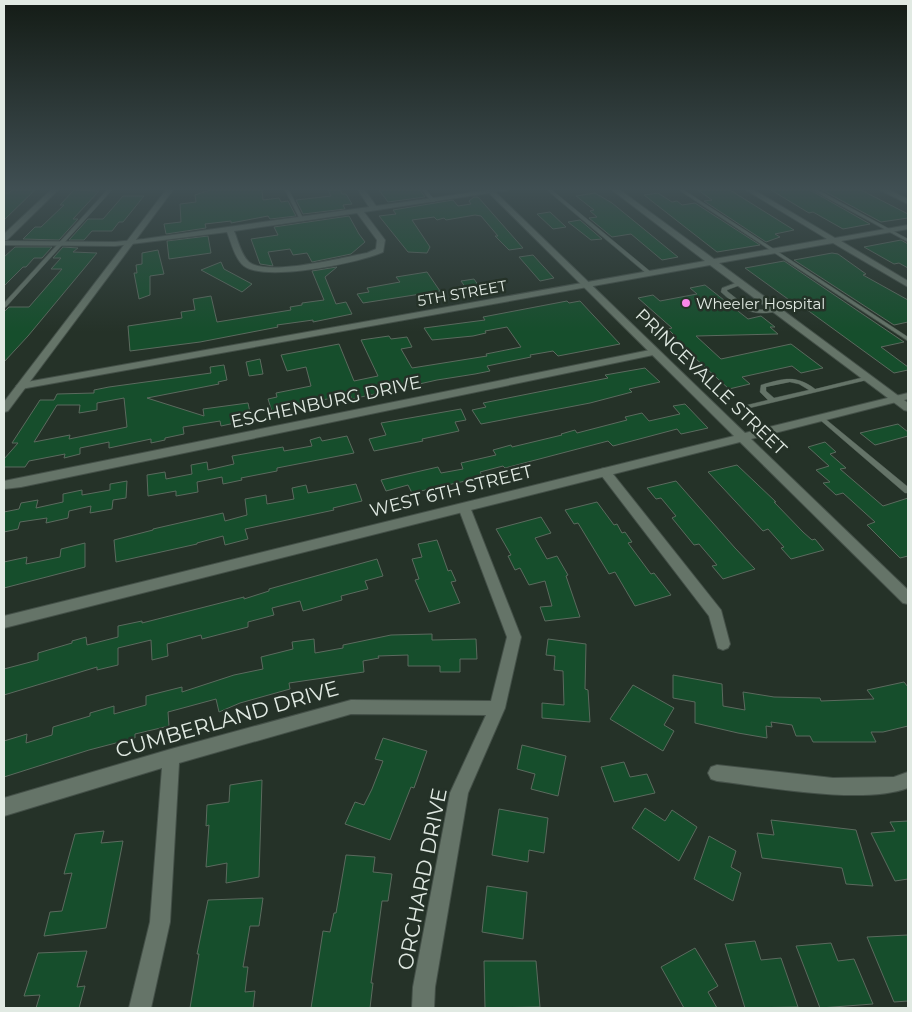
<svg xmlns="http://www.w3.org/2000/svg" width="912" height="1012" font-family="Montserrat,sans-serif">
  <rect width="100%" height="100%" fill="#253228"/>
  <g fill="#164e2c" stroke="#5b6a5e" fill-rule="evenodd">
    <path d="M12,190H35L4,220V193H9Z"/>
    <path d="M74,190L99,191L73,219H78L59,240L23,239L35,227H41L64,205H60Z"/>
    <path d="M210,190H262L263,200L279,198L281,202L288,201L296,216L270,219L268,216L231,223V221L205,224L206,228L166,234L164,224L181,222L180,204L196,202L195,195Z"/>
    <path d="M328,190H340L342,194H346L352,204L343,205L345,209L303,214L296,200L331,196Z"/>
    <path d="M379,190H420L425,197L388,202Z"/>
    <path d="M698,190H730L794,230L775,234L780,237L766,242L704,201L712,200Z"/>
    <path d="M771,190H810L870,224L843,229L813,212L809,213Z"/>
    <path d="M822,190H861L908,214V218L881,222Z"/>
    <path d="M595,193L612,203L678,257L662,260L631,234L612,237L589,218L597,217L590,211L594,210L576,196Z"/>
    <path d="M658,193L672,202L677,201L682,205L695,203L760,245L717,252L644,195Z"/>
    <path d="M123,196H144L123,222H119L112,231H92L84,240H69L88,219H103Z"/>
    <path d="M474,197H478L523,248L509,250L495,236H498L481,216L475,215L446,220L444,218L437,220L434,217L412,220L430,247L427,253L408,252L379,216L396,214L393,210L453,200L458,206L471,204L469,201Z"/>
    <path d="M550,212L566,227L553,229L537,214Z"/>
    <path d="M349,216L359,234L365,242L351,254L312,262L307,253L293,255L290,249L268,252L273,266L260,264L251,239L278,235L274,227Z"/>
    <path d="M580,220L602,239L591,240L568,222Z"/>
    <path d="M208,236L211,253L169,259L167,241Z"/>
    <path d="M901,240L908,244V268L899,263L894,264L864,247Z"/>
    <path d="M15,247H52L42,258H34L26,267H23L4,286V257Z"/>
    <path d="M63,247L78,248L73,252L97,253L28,336L4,362V312L9,307H29L62,269H51L61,258H53Z"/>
    <path d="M158,250L164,274L150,276V295L139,299L134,273H137L136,265L142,264V253Z"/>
    <path d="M832,253L838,254L866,274L863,275L908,300V322L894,325L794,260Z"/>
    <path d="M533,255L554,278L540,281L519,257Z"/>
    <path d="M784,261L904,342L881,347L908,367V370L894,373L795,301L792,302L745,268Z"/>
    <path d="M221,262L224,269L252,284L242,292L201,270Z"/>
    <path d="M337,267L325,277L336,304L346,302L352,314L313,322V320L277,325L278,327L200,342L130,351L128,326L182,318L181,312L195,310L193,299L211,296L217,322L291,310L290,307L302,305V303L324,300L312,271Z"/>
    <path d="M427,272L440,291L363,303L357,294L369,292L367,288L400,282L396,277Z"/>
    <path d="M474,279L481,289L468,291L461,281Z"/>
    <path d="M705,285L748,319L761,316L775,327H770L778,334L696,336L721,359L791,344L823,368L801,373L792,366L742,377L750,384L729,389L672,337L675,336L668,329L672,328L638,298L653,295L660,301L697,294L690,288Z"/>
    <path d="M567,301L569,303L580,301L620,344L558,356L553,351L530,355L531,357L487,366L490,371L475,374L437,380L352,399L349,392L333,398L288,406L290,412L273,415L268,399L277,397L276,393L311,386L306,367L287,371L281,355L339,344L354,381L378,376L361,340L389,336L391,339L407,337L412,347L401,349L412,368L487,356L486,354L521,347L507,327L485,331L486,333L473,336L432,340L424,328L485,320L483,317Z"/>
    <path d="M260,359L263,374L249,376L246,362Z"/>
    <path d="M224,365L227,380L218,382L219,384L147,398L204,416L203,409L248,403L251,417L234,420L235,423L221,426L220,421L183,427L184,434L165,438V440L151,443V439L109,448V442L80,448V454L64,458L65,454L29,461L25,467H4V459L18,443H12L40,400H54L57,394L94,393V390L109,387L211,373L210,367ZM124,398L127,427L69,439L70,435L34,442L57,405H80L79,413L97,410V403Z"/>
    <path d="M645,368L660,382L629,389L632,392L590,403L481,424L472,410L486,407L483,403L608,378L605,375Z"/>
    <path d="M685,404L708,428L681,434L677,429L613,446L608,441L505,468L503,466L480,472L483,477L412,493L408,485L386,491L381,480L438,467L441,473L463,469L461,463L496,455L493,450L511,445L512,447L562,435L561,434L575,430L577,433L627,420L625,417L642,413L649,421L680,414L673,406Z"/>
    <path d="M461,409L466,420L455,422L459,431L422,439L423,441L374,451L369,439L386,435L381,423Z"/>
    <path d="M898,424L908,432V436L875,445L860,433Z"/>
    <path d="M347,436L354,453L277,468V471L241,478L242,480L223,484L222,477L197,482L198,492L176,496V491L148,496L147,475L165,472L166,479L192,474L191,465L207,462L208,470L234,464L232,456L283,447L284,451L312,446L310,440L320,437L322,441Z"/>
    <path d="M825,442L836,452L830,454L846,468L840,469L883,506L908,498V556L900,558L867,525L875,522L843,493L836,495L823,483L830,482L816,470L829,466L808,447Z"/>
    <path d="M737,465L776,502H774L803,532L812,540L815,539L824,550L791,559L781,548L784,547L768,529L763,531L708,472Z"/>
    <path d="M127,481L126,498L113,500L112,509L90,513L91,506L69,511L68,518L46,523L47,518L20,522L18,529L4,532V512L19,509L21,503L38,500L36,508L63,502V494L82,490V495L110,490V484Z"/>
    <path d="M676,481L735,548L755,569L723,579L712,566L717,565L699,544L694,545L672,518L676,516L661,498L656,499L647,488Z"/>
    <path d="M356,484L362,501L333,508L334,510L245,529L248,539L225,545L223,536L197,543V544L116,562L114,540L153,530V529L223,513L225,521L247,515L245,499L266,495L267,504L294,499L292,488L306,485L308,493Z"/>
    <path d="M597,502L614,525L617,524L622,533L625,532L632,542L628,543L651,574L654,573L671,595L635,606L615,572L609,574L578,523L574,524L565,510Z"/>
    <path d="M541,517L551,533L535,538L547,559L557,556L568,575L566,576L580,617L545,621L540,607L552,606L545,581L529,585L520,568L515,570L508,556L511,555L496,529Z"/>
    <path d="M437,540L448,571L451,570L456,581L451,582L460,603L429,612L415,580L419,579L412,559L422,557L418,544Z"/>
    <path d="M85,543V567L4,588V562L27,557L26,564L60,557L61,549Z"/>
    <path d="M377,559L383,576L365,581L368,589L341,596L342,600L303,611L300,601L272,608L274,615L248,622V627L202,639L201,635L167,644L168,656L152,660L151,640L118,648V665L97,670V667L4,695V669L38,660V653L72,643V641L86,637L87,645L118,637V626L142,621V623L244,597V599L269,591V589Z"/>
    <path d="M432,634V640L476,639L477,659H460V672H440V666H408V655L378,656L379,658L363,661L364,672L289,683L290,689L240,703L219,712L216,699L168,712L169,726L135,734V738L89,750L4,777V741L27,734L26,743L52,735L53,727L90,716V713L114,706V714L146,705V696L182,687V692L234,675L263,669L261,657L293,649L292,642L314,639L315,653L343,648V645L391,635Z"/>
    <path d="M548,639L586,644L585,689L588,690L590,722L542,718V703L564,705L563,671L554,670L555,656L546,655Z"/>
    <path d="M673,675L722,684L723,706L745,710L743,692L774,697L820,698L821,701L874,699L867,690L904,682L908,687V726L883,732H871L876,742H813L810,736H796L792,725L771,722L772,727L766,726L767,738L738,733L695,723V702L673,698Z"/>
    <path d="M633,685L674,708L664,725L674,731L663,751L610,719Z"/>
    <path d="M383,738L427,751L414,788L411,787L390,840L345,824L355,802L364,805L372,789L383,761L375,759Z"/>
    <path d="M522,745L566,756L558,796L531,789L535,774L517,769Z"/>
    <path d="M624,762L630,777L647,774L655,793L614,802L601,767Z"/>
    <path d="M262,780L259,877L226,883L227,863L206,867L209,825L206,826L207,805L229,802L230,785Z"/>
    <path d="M645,808L665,821L672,810L697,827L679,861L632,828Z"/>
    <path d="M499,809L548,818L544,853L529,850L528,862L492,855Z"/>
    <path d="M771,820L856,830L873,886L846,884L842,868L762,858L757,833L774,835Z"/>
    <path d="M908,821V879L895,881L871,833L895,831L890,822Z"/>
    <path d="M104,831L101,843L123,841L106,928L44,936L50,912L62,911L72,873L64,874L75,834Z"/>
    <path d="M709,836L736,851L731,867L741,873L733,901L694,879Z"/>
    <path d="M346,855L375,857L373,872L392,874L388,901H382L371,983H373L370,1008H311L323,931L330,932L334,913H336Z"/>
    <path d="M487,886L527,892L523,939L482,932Z"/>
    <path d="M263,898L259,926H250L243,967H248L245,992L255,991L253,1008H190L199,954H197L208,900Z"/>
    <path d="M908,935V1001L894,1002L867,937Z"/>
    <path d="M755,941L761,960L781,958L798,1007L745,1008L725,944Z"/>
    <path d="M831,943L838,961L854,959L873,1004L820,1008L796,946Z"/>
    <path d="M695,948L718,986L708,992L717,1008H684L661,967Z"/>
    <path d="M87,951L77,987L85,986L79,1008H36L40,995L24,996L38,953Z"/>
    <path d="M484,961H536L540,1007L485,1008Z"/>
  </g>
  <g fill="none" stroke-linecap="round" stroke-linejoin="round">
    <defs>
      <g id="service">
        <path d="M107,190H112L6,307L4,308V303Z"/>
        <path d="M285,190H289L304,220V221L300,220Z"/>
        <path d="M422,190H426L435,200V202H431Z"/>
        <path d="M547,190H552L651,272V274H647Z"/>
        <path d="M679,190H684L908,337V341Z"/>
        <path d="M812,190H818L908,239V242Z"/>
        <path d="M741,281L744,283L743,284L727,290V291C747,307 751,313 777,308L779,309V311C753,317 740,310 721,292L722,288Z"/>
        <path d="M869,376L871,377V379L741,410L738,408L739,407L768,400L760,392L761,385C783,379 795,374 815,389ZM790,382L799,384L809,390L774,398L766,391V387Z"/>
        <path d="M821,416L823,417L908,487V493H905L819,419L818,418L819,417Z"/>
      </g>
      <g id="minor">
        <path d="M51,190H58L7,240H4V234Z"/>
        <path d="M358,190H365L376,206L489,190H509L364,212L385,240L383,252C359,263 265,282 244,266C235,259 231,242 227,232L115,246L4,245V241L115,242L144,239L369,207ZM357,213L377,240L376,249L367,253C344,257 267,277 249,262C241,255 238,240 234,231Z"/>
        <path d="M612,190H620L714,259L827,239L746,190H754L835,238L908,225V229L841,241L908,281V287L833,243L719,263L908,403V411L904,410L710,265L21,389L16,386L21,383L705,261Z"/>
        <path d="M880,190H889L908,199V204Z"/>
        <path d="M655,349L660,352L658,354L21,487L4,489V481Z"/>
        <path d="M605,468L609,469L721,610L730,644L728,648L723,650L718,648L709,616L601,475L599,472L601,469Z"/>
        <path d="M464,503L470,507L521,637L505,708L468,793L435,987L434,1008H412L413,987L450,793L486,715L351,714L179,763L170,922L151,1008H129L150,922L162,768L4,816V798L171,749L351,700L491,701L507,637L458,507Z"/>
        <path d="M717,765L833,778L894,777L908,772V788C862,805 768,787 717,781L711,779L708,773L711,767Z"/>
      </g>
      <g id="tertiary">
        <path d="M166,190H173L8,411L4,412V402Z"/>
        <path d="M486,190H493L745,433L908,393V399L751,439L908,590V604L903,603L740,442L4,628V616L734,436Z"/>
      </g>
    </defs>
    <use href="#service" stroke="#445048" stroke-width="1"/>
    <use href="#minor" stroke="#445048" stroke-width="2"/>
    <use href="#tertiary" stroke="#445048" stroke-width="2"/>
    <use href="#service" fill="#657468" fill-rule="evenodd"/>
    <use href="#minor" fill="#657468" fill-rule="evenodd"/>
    <use href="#tertiary" fill="#657468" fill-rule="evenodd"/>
  </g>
  <linearGradient id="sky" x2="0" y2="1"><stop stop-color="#141c16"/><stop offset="0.57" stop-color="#404f53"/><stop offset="1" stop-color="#404f53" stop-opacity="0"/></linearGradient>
  <rect width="912" height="332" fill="url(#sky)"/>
  <circle fill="#f987e9" stroke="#253228" stroke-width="2" cx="686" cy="303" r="5"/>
  <g text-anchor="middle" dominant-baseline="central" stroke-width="5" stroke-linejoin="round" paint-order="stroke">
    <g font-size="15" fill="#e1eae3" stroke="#253228">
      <text transform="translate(462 293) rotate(-10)">5TH STREET</text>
    </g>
    <g font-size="15" fill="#e1eae3" stroke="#253228" text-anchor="start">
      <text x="696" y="303">Wheeler Hospital</text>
    </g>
    <g font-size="18" fill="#e1eae3" stroke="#253228">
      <text transform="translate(711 382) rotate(44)">PRINCEVALLE STREET</text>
      <text transform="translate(326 402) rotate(-12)">ESCHENBURG DRIVE</text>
      <text transform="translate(451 491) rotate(-14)">WEST 6TH STREET</text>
    </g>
    <g font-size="21" fill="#e1eae3" stroke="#253228">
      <text transform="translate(227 719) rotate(-16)">CUMBERLAND DRIVE</text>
      <text transform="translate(422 879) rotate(-79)">ORCHARD DRIVE</text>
    </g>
  </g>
  <rect width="912" height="1012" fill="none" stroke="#e1eae3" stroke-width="10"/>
</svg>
